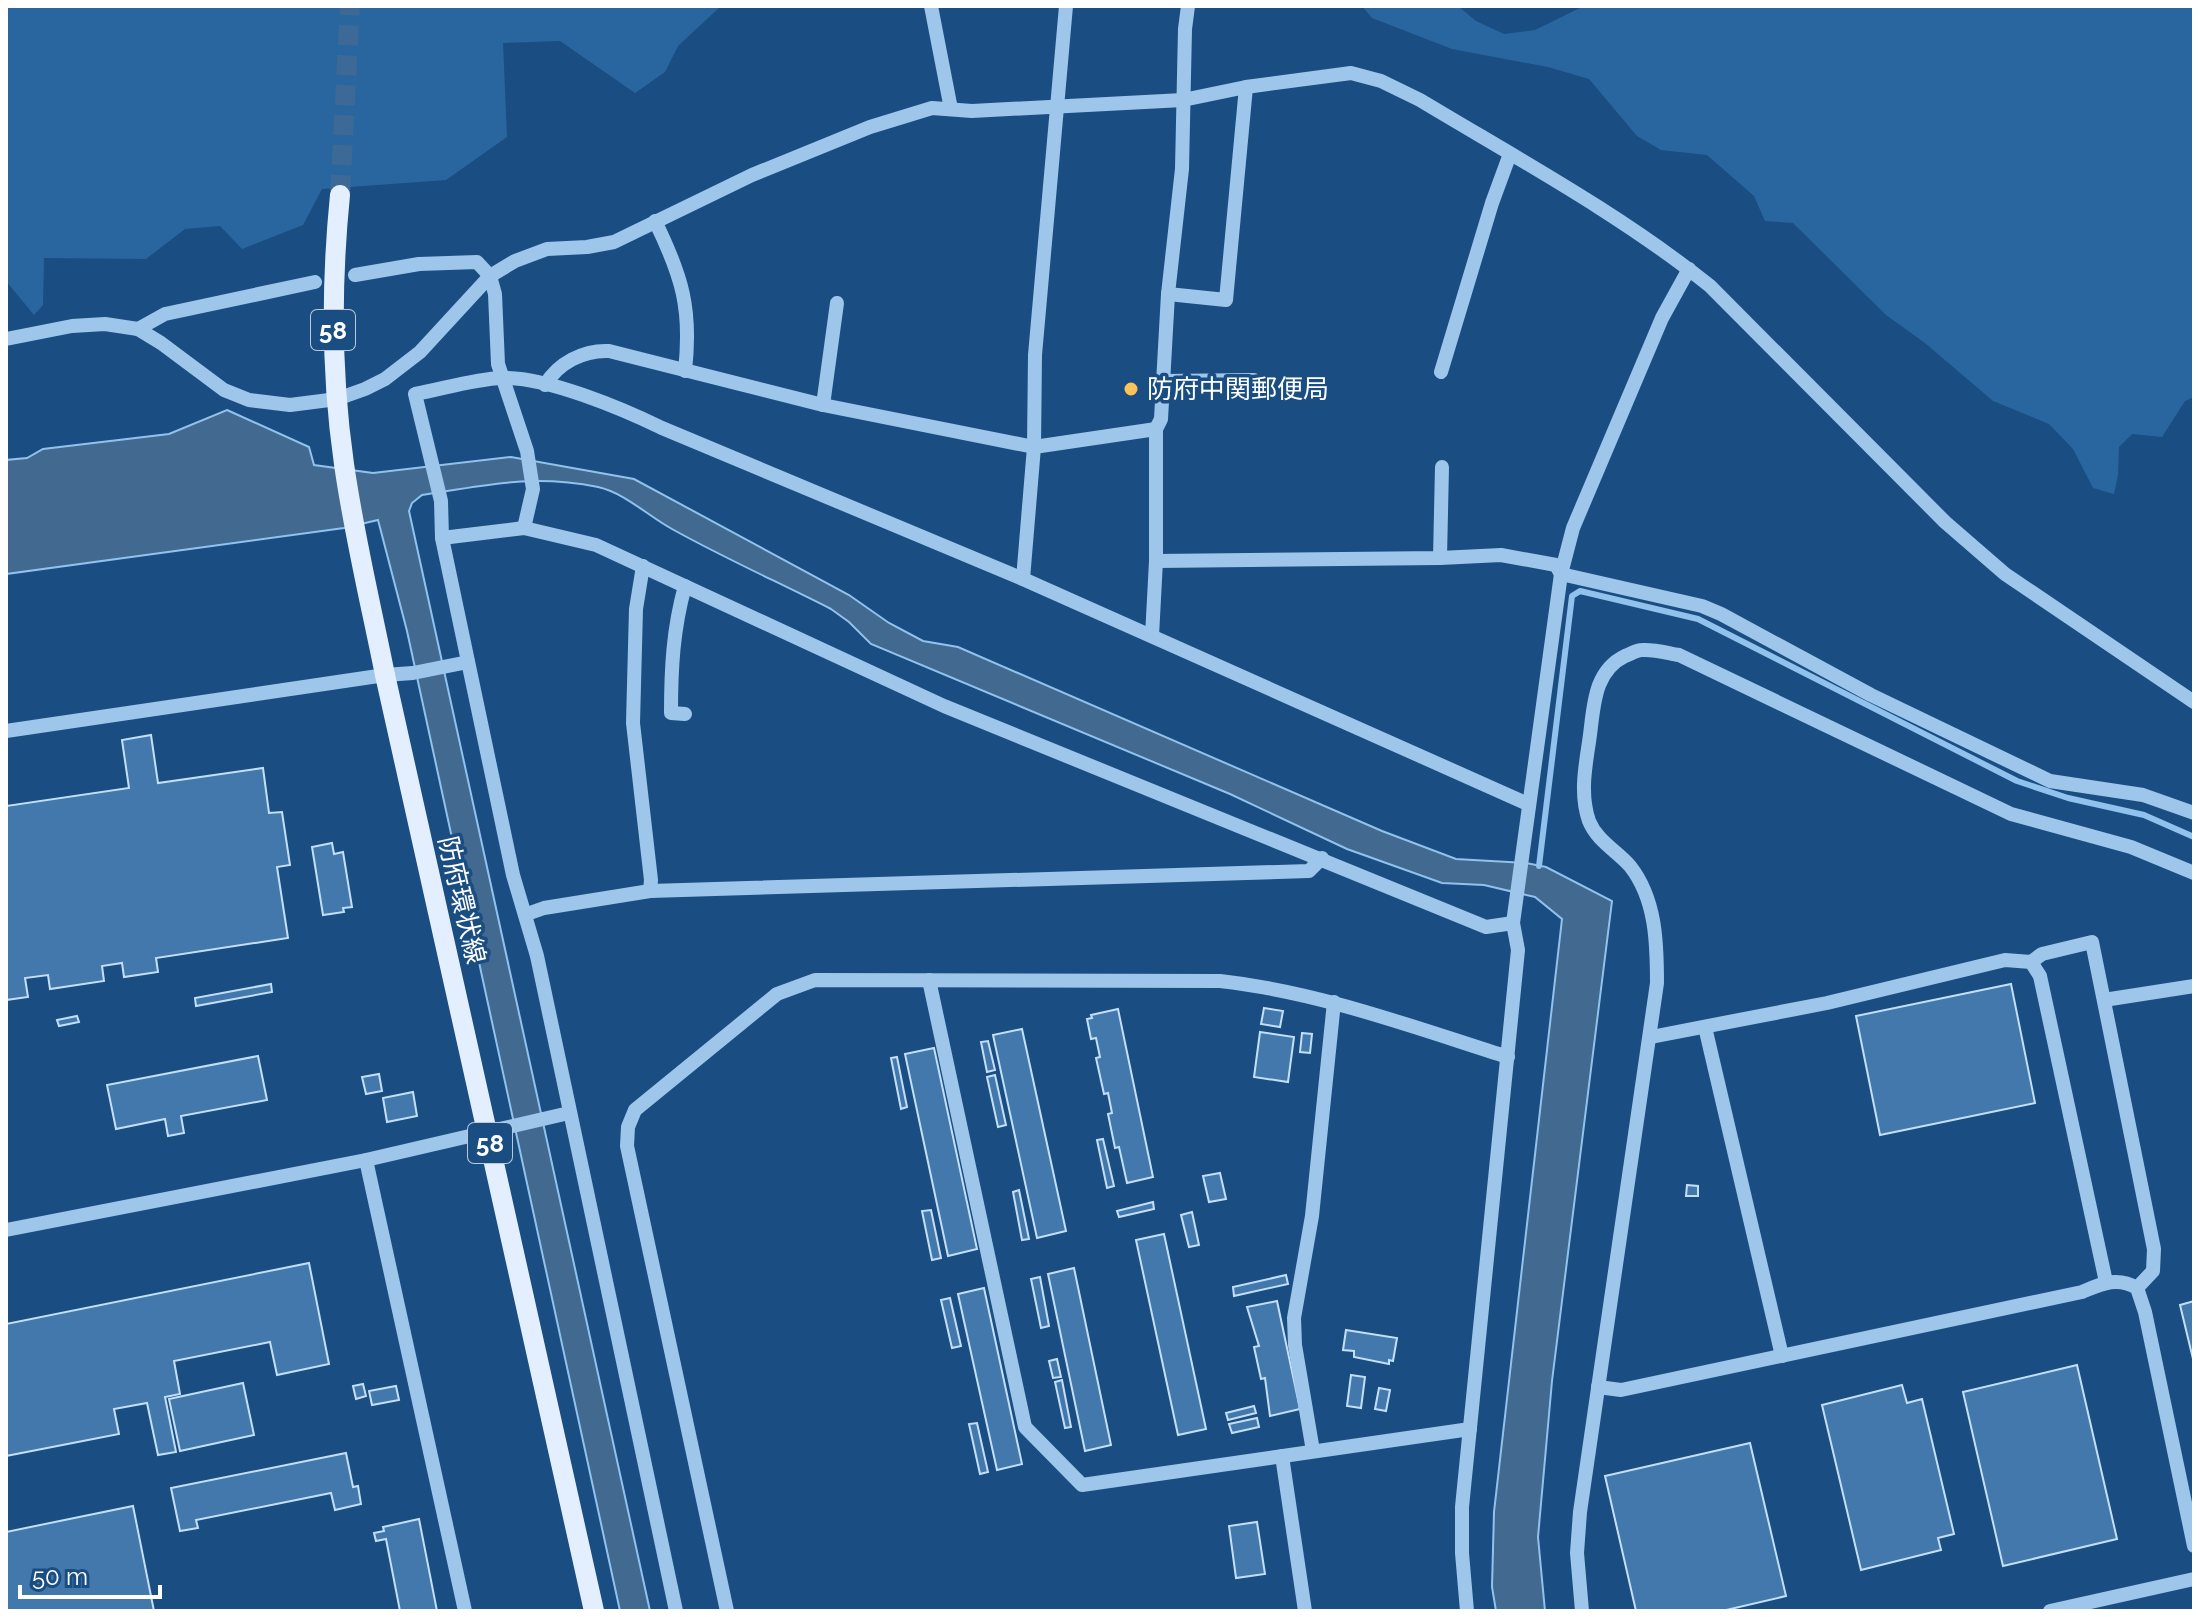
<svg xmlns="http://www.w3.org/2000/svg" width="2200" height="1617" font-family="Raleway,'Noto Sans JP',sans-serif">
  <rect width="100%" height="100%" fill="#1a4e82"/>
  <g fill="#29669f">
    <path d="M6,6H721L678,46L665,72L635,93L560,41L503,43L507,137L446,180L322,189L303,225L242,249L220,226L185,229L146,259L44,258L43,305L34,315L6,281Z"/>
    <path d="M1362,6H1458L1476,21L1504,34L1535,30L1584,6H2194V397L2185,401L2162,437L2132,434L2119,447L2118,475L2114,494L2093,488L2073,449L2049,424L1993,401L1925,343L1886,315L1793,223L1765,221L1754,196L1707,155L1661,150L1637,136L1589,79L1548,67L1452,49L1372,18Z"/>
  </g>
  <path fill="#42698f" stroke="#91c2ed" stroke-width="2" d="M227,410L309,447L314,465L373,473L511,457L634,479L849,595L889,623L923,641L958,647L1382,831L1456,859L1526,863L1546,867L1612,901L1552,1381L1538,1537L1545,1611H1496L1492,1587L1494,1512L1562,919L1535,897L1484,885L1442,883L1347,849L1230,794L871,644L849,622L831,609C778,582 724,558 672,529C648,516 625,493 598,487C532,474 487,485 422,495L412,503L409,511L650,1611H620L407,631L378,520L344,528L6,574V460L27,458L43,449L169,434Z"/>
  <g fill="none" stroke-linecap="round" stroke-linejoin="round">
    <path stroke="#91c2ed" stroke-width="6" d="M1539,866L1572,596L1580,591L1698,619L2017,781L2068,798L2144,815L2194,837"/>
  </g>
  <g fill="#4378ac" stroke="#c3dff8" stroke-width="2">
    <path d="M151,735L158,783L263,768L269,813L282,812L290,865L277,867L288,938L156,958L158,972L124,977L122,963L102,966L104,981L50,989L48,975L25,978L28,997L6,1000V806L129,788L122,740Z"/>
    <path d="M332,843L334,854L343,852L352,907L343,908L344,912L323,915L312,847Z"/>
    <path d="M271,984L272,992L196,1006L195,998Z"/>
    <path d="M2011,984L2035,1103L1880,1135L1856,1016Z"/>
    <path d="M1264,1008L1283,1011L1280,1027L1261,1024Z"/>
    <path d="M1118,1009L1153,1177L1127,1183L1119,1147L1115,1148L1108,1114L1112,1113L1108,1093L1104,1094L1096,1058L1100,1057L1096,1038L1091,1039L1087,1019L1092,1018L1091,1015Z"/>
    <path d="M77,1016L79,1022L59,1026L57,1020Z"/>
    <path d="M1022,1029L1066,1231L1037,1238L993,1035Z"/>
    <path d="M1260,1032L1294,1037L1288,1082L1254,1077Z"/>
    <path d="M1302,1033L1312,1034L1310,1053L1300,1052Z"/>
    <path d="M988,1041L995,1070L987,1072L981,1042Z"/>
    <path d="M934,1048L977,1249L948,1256L905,1054Z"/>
    <path d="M258,1056L267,1100L181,1116L184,1133L168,1136L165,1119L116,1129L107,1085Z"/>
    <path d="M897,1057L907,1107L901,1109L891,1058Z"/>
    <path d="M379,1074L382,1091L366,1094L362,1077Z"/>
    <path d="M995,1075L1006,1125L998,1127L987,1077Z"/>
    <path d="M413,1092L417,1116L387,1122L383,1098Z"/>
    <path d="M1103,1139L1114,1186L1107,1188L1097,1140Z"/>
    <path d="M1220,1173L1226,1199L1209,1202L1203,1176Z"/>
    <path d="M1687,1185L1698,1186V1196H1686Z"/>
    <path d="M1019,1190L1029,1239L1022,1240L1013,1192Z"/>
    <path d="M1153,1202L1154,1209L1119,1217L1117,1211Z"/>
    <path d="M931,1210L941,1258L932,1260L922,1211Z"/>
    <path d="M1192,1212L1199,1245L1189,1247L1181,1215Z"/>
    <path d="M1164,1234L1206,1429L1178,1435L1136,1240Z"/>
    <path d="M309,1263L329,1364L277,1375L270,1342L174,1361L180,1394L165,1397L176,1452L158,1455L147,1403L114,1409L119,1434L6,1456V1324Z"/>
    <path d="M1074,1268L1111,1445L1085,1451L1048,1274Z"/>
    <path d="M1286,1275L1288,1284L1234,1296L1233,1287Z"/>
    <path d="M1040,1277L1049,1326L1041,1328L1031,1279Z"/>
    <path d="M984,1288L1022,1464L997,1470L958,1294Z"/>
    <path d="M950,1298L961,1346L952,1348L941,1300Z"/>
    <path d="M1277,1301L1300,1409L1270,1416L1265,1378L1261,1379L1254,1347L1259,1346L1247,1307Z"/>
    <path d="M2194,1301V1363L2180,1305Z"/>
    <path d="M1346,1330L1397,1338L1393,1361L1389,1360V1364L1354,1357V1351L1343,1350Z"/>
    <path d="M1057,1359L1061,1377L1053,1378L1049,1361Z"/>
    <path d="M2077,1365L2117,1539L2003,1566L1963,1392Z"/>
    <path d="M1351,1375L1365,1377L1361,1408L1347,1406Z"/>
    <path d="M1062,1380L1071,1427L1065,1428L1055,1382Z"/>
    <path d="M243,1383L254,1435L180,1451L169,1399Z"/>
    <path d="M363,1384L366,1396L356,1399L353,1386Z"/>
    <path d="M1902,1385L1907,1403L1922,1399L1954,1534L1938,1538L1941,1550L1861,1570L1822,1405Z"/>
    <path d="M396,1386L399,1400L372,1405L369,1391Z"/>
    <path d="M1379,1388L1390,1390L1386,1411L1375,1409Z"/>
    <path d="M1254,1406L1256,1413L1228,1420L1226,1413Z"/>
    <path d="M1257,1418L1259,1427L1232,1433L1229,1424Z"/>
    <path d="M977,1423L988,1472L980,1474L969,1424Z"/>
    <path d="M1750,1443L1786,1596L1722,1611H1636L1605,1476Z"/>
    <path d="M346,1453L353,1487L358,1486L361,1504L335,1510L331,1493L196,1520L198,1528L180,1531L171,1488Z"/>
    <path d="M133,1506L154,1611H6V1532Z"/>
    <path d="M419,1519L437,1611H400L386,1539L376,1541L374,1533L384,1531L383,1527Z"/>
    <path d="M1257,1522L1265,1574L1236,1578L1229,1526Z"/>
  </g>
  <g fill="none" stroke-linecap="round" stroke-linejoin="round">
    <path stroke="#3c6995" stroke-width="20" stroke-dasharray="20 10" stroke-linecap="butt" d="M340,195L350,6"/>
    <g stroke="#9ec6eb" stroke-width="14">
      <path d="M931,6L951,109"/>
      <path d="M655,221C682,276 692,309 685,371"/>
      <path d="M355,275L419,264L477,262L490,276L495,294L498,364L527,451L533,489L524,528"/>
      <path d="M1168,294L1226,300L1246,87"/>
      <path d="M138,329L165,314L315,282"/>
      <path d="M6,339L72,326L105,324L138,329L161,343L224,390L249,400L290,405L337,399L365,389L385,379L420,352L490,276L515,261L547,249L587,247L614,242L752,175L870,127L932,108L972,111L1183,100L1246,87L1351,73L1381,81L1420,100C1518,159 1620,214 1710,286L1945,522L2005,574L2194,702"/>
      <path d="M1441,372L1492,203L1510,154"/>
      <path d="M1164,381L1254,380"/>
      <path d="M545,385C558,363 583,350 609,351L823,405L1034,447L1156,429"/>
      <path d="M823,405L837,303"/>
      <path d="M442,538L524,528L596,545L944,706L1486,927L1513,923"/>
      <path d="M1440,558L1442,467"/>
      <path d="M1156,561L1440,558L1501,555L1556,565L1561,574L1702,606L1721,614L1871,695L2050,781L2143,795L2194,813"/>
      <path d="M643,566L636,609L633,723L651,880L650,891"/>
      <path d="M1023,579L1034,447L1035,355L1066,6"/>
      <path d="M1152,636L1156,561V429L1161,419L1168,294L1182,169L1185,29L1188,6"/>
      <path d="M685,714L671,713C671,669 673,629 685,586"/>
      <path d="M6,731L385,675L413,673L468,662"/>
      <path d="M527,914L544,908L650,891L1309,871L1322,858"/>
      <path d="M2031,962L2042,954L2092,942L2154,1249L2153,1271L2137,1288"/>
      <path d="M929,980L1025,1427L1082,1485L1470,1429"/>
      <path d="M2104,1000L2194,986"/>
      <path d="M1705,1027L1782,1356"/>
      <path d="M1651,1037L1827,1003L2005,960L2031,962L2040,976L2106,1282"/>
      <path d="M366,1160L465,1611"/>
      <path d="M6,1230L366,1160L569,1113"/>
      <path d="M1598,1387L1621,1390L2082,1292C2101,1284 2117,1276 2137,1288L2145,1312L2194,1546"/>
      <path d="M1313,1451L1295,1345L1294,1318L1312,1216L1334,1002"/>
      <path d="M1282,1456L1305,1611"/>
      <path d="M676,1611L537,956L513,875L442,538L441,501L415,394C443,389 474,379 502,378C545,376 623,409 662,428L1023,579L1528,804"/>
      <path d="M727,1611L627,1146L628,1127L635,1110L777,994L815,980L1220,981C1319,992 1413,1027 1508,1057"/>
      <path d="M1467,1611L1462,1553V1507L1518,950L1513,923L1561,574L1573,528L1662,318L1689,269"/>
      <path d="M1582,1611L1577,1553L1580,1512L1657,983C1657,943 1656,899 1630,866C1617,851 1597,841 1589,821C1580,795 1585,768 1589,742C1594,710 1592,672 1625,656C1631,654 1636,650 1642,650C1654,649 1667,653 1679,655L2011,814L2131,847L2194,873"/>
      <path d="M2050,1611L2194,1579"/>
    </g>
    <path stroke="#e3efff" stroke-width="20" d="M340,195C331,285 331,374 344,464C354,535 371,605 385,675L594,1611"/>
  </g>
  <circle fill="#fdc35a" stroke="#1a4e82" stroke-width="3" cx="1131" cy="389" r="8"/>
  <g text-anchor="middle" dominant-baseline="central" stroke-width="7" stroke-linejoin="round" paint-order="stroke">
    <g fill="#1a4e82" stroke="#bacada" stroke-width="2">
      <rect x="311" y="310" width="44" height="40" rx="6"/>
      <rect x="468" y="1123" width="44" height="40" rx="6"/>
    </g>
    <g font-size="24" font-weight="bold" fill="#fff">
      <text x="333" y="330">58</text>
      <text x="490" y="1143">58</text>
    </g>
    <g font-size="26" fill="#fff" stroke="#1a4e82" text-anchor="start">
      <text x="1147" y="389">防府中関郵便局</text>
    </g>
    <g font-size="26" fill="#fff" stroke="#1a4e82">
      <text transform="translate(462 900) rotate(77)">防府環状線</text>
    </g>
  </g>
  <rect width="2200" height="1617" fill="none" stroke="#ffffff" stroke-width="16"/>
  <path d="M20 1585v12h140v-12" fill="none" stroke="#ffffff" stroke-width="4"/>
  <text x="32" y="1585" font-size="24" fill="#ffffff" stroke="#1a4e82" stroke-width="6" paint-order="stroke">50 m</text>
</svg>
